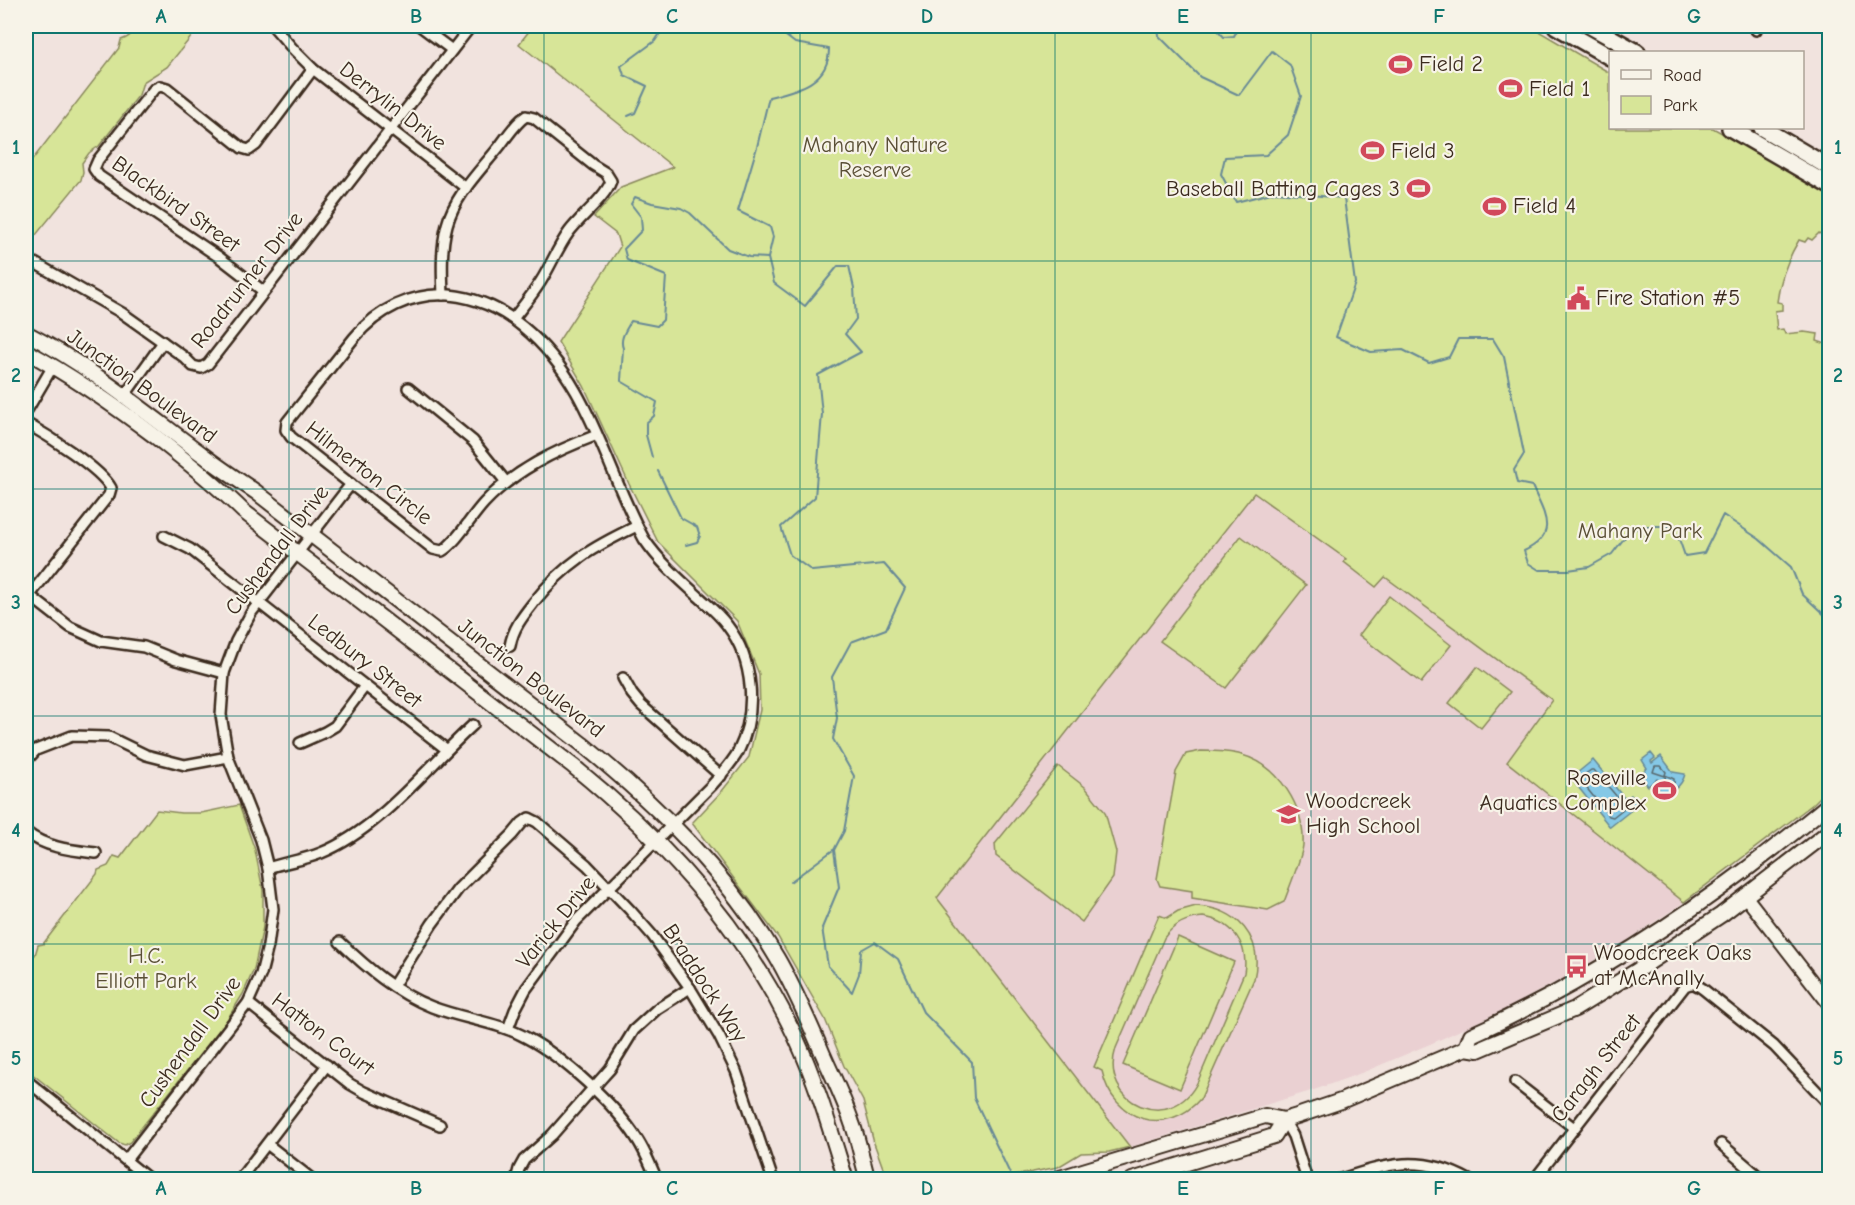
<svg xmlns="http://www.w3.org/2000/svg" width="1855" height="1205" font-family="'Comic Neue',sans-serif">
  <rect width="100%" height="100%" fill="#f1e3de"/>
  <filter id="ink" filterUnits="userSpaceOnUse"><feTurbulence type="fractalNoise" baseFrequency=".0167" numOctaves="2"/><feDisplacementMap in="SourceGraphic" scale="12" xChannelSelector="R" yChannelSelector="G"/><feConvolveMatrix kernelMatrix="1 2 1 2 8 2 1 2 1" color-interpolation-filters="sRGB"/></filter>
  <g filter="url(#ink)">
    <path fill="#ead0d2" d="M1254,493L1347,559L1344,561L1385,576L1552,701L1507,762L1684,902L1625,942L1556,982L1509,1007L1437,1041L1364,1072L1314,1090L1130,1147L937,898Z"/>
    <g fill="#d7e598" stroke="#89885b" stroke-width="1.5" fill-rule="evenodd">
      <path d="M134,26H200L167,67L143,82L139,95L99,146L89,153L82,163L83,172L81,180L26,247V168L119,48L121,40C128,38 134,34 134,26Z"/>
      <path d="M533,26H1530L1610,73V128H1713L1829,193V240L1819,233L1812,240L1808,238L1805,242L1799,240C1787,260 1780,278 1777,302L1782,303V310L1775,311L1777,330L1783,329L1785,334L1804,332L1818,334L1817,341L1829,345V788L1813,804L1684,902L1507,762L1552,700L1385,577L1376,587L1344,562L1346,559L1254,493L937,898L1130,1147L1109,1152L1081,1153L1058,1167L997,1179H887L874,1143L863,1101L844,1066L825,1019L778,937L692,823L722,791L749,757L760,710L759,674L737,621L658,542L629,484L584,386L558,342L620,247L616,234L594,217L621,187L673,167L519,44Z"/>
      <path d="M1241,536L1306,585L1226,688L1160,641Z"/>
      <path d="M1389,596L1451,645L1421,683L1359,635Z"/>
      <path d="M1477,667L1510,692L1481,728L1449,703Z"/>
      <path d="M1201,751C1215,751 1229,751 1242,755C1279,765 1305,808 1303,845C1302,857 1289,888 1284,902L1268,910L1192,898V891L1160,886L1157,879L1176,772L1186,754Z"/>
      <path d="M1058,766L1085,787L1105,812L1116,852L1113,878L1082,922L996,856L995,844Z"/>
      <path d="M239,805L255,850L263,890V927L254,969L243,994L225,1023L130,1142L125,1145L119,1143L26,1069V961L35,955L38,945L43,944L97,874L98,870L108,866L114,856L120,858L157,810L181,813H201Z"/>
      <path d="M1196,906C1237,908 1264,937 1254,979L1201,1098C1167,1138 1113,1122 1102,1071L1094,1067L1159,915L1167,918L1178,911ZM1203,917C1232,921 1249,944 1244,973L1198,1081C1172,1135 1098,1104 1116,1048L1164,938C1174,924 1186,918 1203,917Z"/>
      <path d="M1178,937L1234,962L1180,1089L1123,1065Z"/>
    </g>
    <g fill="#85c8e6" stroke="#678996" stroke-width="1.5">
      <path d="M1651,753L1655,758L1651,761L1652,763L1661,756L1673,772L1685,774C1682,786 1671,795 1658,794L1659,783L1657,779L1648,786L1639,775L1647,768L1642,760Z"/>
      <path d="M1593,760L1625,799L1631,795L1639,804L1610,827L1571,778Z"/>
    </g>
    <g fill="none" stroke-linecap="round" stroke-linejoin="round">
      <g stroke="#59696e" stroke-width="1.5">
        <path d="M1655,766H1661L1666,772L1665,775L1674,779V783L1669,786L1666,785L1665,776L1653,772Z"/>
        <path d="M1591,770H1594L1624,805L1623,809L1613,817L1609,816L1581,781V777Z"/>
      </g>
      <g stroke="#678996" stroke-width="2">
        <path d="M781,26L782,33L795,43L829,49C829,83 797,90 769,97L757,147L738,211L770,227L773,237L768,258L774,283L805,306L838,266H849L854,288L856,319L845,334L861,352L818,375L822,414L815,497L781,527L790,555L812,571L884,564L905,588L886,629L851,642L832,677L837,718L833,739L854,776L844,831L834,850L839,887L822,928L828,966L852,992L859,974L861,950L875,942L898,959L923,1012L972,1062L974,1098L1012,1178"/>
        <path d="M1158,26L1159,36L1200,77L1239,95L1272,51L1290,65L1301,96L1288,135L1266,155L1225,157L1221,174L1236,202L1275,192L1344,198L1355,283L1336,337L1371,352L1403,350L1429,363L1449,357L1458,339H1493L1504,357L1524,454L1514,470L1517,483L1532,486C1544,514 1560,534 1524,551L1528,563L1539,570H1568L1589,567L1612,554L1629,532L1642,526H1668L1678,536L1685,556L1704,553L1723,515L1759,539L1791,567L1802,594L1830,620"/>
        <path d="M1214,26L1224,37L1234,36L1239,26"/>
        <path d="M628,116L635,113L647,86L624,75L621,66L655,41L665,26"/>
        <path d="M652,457L646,435V423L654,416L657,402L621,381L623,348C619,338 627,329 631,321L657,326L663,320L666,276L627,260L624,249L642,230L641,217L631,204L635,197L652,203L681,208L690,213L728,249L749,257L768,258"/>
        <path d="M658,471L681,518L697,527L700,536L697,542L686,545"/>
        <path d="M790,882L833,850"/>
      </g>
      <defs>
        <g id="minor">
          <path d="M273,26L293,49L313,69L466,188"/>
          <path d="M420,26L452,50"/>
          <path d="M1755,26L1756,30"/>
          <path d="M26,258L122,313L184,357L193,366L201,368L208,364L471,26"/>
          <path d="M263,291L219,257L99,176L94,169L98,160L154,89L160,86L167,88L242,148L249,150L256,145L313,69"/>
          <path d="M443,295C442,272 441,247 447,225C455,195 480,171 499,147C507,137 515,123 526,116L534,118L593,165L606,173L611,181C605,198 581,216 569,232C558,247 551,265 541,281C533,294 523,306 513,319"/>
          <path d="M408,388L473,441L506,482"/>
          <path d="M125,395L163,342"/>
          <path d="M26,412L53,366"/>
          <path d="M26,423C47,435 100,468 111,488L109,495L26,600"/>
          <path d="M164,536L190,549L446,749"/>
          <path d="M29,595L70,627L101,641L144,647L176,660L224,673"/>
          <path d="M510,646C513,628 523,616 534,602C565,563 593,547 637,526"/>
          <path d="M623,678L632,694L641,705L721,776"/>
          <path d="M300,743L325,732L335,726L365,686"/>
          <path d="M26,761L36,750L72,736L109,737L146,755L185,765L228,757"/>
          <path d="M26,832C46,848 71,850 96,853"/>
          <path d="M268,868C286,862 304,860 321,853C380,829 427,767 473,725"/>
          <path d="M340,942C367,968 396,993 432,1007C463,1019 498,1022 527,1038C563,1057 615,1104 637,1139C645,1151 651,1166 657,1180"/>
          <path d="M1826,972L1830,970"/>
          <path d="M393,986L432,924L458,889L512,835L522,823L529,818L537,822L587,865L630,910L652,935L690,988L719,1036L736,1071L773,1180"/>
          <path d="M248,1003L350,1084L364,1092L440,1125"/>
          <path d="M508,1029L515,1010L526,989L576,921L712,785C722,774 731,764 738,752C758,712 754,660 727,625C719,614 708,605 698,596C678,578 659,561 644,539C604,466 590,382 523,327C502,309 478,298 449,295C412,292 377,310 354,338L287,422L286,430L291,437L433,549L442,551C456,543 471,517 484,503C515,470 555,451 597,435"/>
          <path d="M26,1080L150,1180"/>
          <path d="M1515,1082L1574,1128"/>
          <path d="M1284,1120L1293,1136L1307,1180"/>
          <path d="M267,1144L313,1180"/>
          <path d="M1721,1144L1763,1180"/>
          <path d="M126,1160L248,1003L261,974L268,946L273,909L268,868L261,840L228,757L221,715L224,673L236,641L251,613L351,484"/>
          <path d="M239,1180L327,1065"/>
          <path d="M516,1180L519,1169L524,1160L552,1135L601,1079L610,1069L634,1030L657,1009L690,988"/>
          <path d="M1338,1180C1387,1164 1421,1153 1469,1180"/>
          <path d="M1534,1180L1685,986C1692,982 1696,984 1703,989L1774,1046L1830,1105"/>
        </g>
        <path id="tertiary" d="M1746,897L1830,1005"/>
        <g id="secondary">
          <path d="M26,333C90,366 145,412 203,455C220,468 238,480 256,492L582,744C657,805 727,873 777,958C794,987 808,1020 822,1052C832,1075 844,1099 852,1123C859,1141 862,1161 868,1180"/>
          <path d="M26,351C72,376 114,405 156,437C186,461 216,484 243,511L573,766C664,840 746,930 796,1038C817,1083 831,1132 846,1180"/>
          <path d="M1466,1048L1471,1035C1569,991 1662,933 1748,868C1775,847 1803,826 1830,803"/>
          <path d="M1053,1180L1265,1116L1284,1120L1297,1116L1341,1101L1466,1048L1478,1050L1575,1009L1635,972L1721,915L1830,831"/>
          <path d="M1132,1180L1274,1136L1284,1120"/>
        </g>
        <g id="primary">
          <path d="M1556,26L1610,57"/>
          <path d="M1590,26L1637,52"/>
          <path d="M1730,128L1830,186"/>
          <path d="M1762,128L1830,168"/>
        </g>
      </defs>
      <use href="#minor" stroke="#3b2a1e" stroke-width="14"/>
      <use href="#tertiary" stroke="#3b2a1e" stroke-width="16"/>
      <use href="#secondary" stroke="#3b2a1e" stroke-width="18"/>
      <use href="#primary" stroke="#3b2a1e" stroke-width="20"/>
      <use href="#minor" stroke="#f7f3e8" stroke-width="9"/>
      <use href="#tertiary" stroke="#f7f3e8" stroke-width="12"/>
      <use href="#secondary" stroke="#f7f3e8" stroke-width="14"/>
      <use href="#primary" stroke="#f7f3e8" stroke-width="15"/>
    </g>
  </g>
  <path fill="none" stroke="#0f766e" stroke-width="1.5" stroke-opacity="0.55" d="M289,26V1180M544,26V1180M800,26V1180M1055,26V1180M1311,26V1180M1566,26V1180M26,261H1830M26,489H1830M26,716H1830M26,944H1830"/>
  <defs>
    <symbol id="stadium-bare" viewBox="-9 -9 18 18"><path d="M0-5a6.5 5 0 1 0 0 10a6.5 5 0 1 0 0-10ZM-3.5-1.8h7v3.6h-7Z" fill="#d1495b" stroke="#f7f3e8" stroke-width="2.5" paint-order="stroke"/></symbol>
    <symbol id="civic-bare" viewBox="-9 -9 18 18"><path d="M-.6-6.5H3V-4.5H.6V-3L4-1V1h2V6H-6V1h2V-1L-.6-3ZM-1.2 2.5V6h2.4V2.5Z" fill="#d1495b" stroke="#f7f3e8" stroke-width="2.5" paint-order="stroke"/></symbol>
    <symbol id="school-bare" viewBox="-9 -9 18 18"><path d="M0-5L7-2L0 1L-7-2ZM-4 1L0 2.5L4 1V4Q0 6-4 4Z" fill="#d1495b" stroke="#f7f3e8" stroke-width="2.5" paint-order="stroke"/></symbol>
    <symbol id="bus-bare" viewBox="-9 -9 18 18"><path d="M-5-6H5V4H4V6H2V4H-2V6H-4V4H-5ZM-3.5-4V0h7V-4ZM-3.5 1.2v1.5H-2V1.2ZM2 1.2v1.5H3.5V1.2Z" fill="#d1495b" stroke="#f7f3e8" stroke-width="2.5" paint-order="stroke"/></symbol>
  </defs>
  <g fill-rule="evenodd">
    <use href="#stadium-bare" x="1384" y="48" width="33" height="33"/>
    <use href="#stadium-bare" x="1494" y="72" width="33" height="33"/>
    <use href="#stadium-bare" x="1356" y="134" width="33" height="33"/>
    <use href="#stadium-bare" x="1402" y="172" width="33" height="33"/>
    <use href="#stadium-bare" x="1478" y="190" width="33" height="33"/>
    <use href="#civic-bare" x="1562" y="282" width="33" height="33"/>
    <use href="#stadium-bare" x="1648" y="774" width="33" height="33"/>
    <use href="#school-bare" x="1272" y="798" width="33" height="33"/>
    <use href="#bus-bare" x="1560" y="950" width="33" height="33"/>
  </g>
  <g text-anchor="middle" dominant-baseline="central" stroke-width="4.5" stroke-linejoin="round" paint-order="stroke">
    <g font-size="22" fill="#3b2a1e" stroke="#f7f3e8" text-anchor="start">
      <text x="1419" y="64">Field 2</text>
      <text x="1529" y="89">Field 1</text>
      <text x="1391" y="151">Field 3</text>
      <text x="1400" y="189" text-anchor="end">Baseball Batting Cages 3</text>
      <text x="1513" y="206">Field 4</text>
      <text x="1596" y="298">Fire Station #5</text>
      <text x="1646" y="778" text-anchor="end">Roseville<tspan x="1646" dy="25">Aquatics Complex</tspan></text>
      <text x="1306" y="801">Woodcreek<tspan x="1306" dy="25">High School</tspan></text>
      <text x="1594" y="953">Woodcreek Oaks<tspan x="1594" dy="25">at McAnally</tspan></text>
    </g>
    <g font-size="22" fill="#3b2a1e" stroke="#f7f3e8">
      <text transform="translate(393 106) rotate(38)">Derrylin Drive</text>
      <text transform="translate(176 204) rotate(35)">Blackbird Street</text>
      <text transform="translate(247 280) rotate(-52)">Roadrunner Drive</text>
      <text transform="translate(142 386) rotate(36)">Junction Boulevard</text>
      <text transform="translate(369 473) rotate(38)">Hilmerton Circle</text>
      <text transform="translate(277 550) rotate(-53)">Cushendall Drive</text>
      <text transform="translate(365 661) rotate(38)">Ledbury Street</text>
      <text transform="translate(531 678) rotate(38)">Junction Boulevard</text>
      <text transform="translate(556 922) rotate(-51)">Varick Drive</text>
      <text transform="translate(705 983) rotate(57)">Braddock Way</text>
      <text transform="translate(323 1034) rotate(37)">Hatton Court</text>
      <text transform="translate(190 1042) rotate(-54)">Cushendall Drive</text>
      <text transform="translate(1596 1068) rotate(-52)">Caragh Street</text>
    </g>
    <g font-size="22" fill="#5a4f36" stroke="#f7f3e8">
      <text x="875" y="145">Mahany Nature<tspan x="875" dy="25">Reserve</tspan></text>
      <text x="1640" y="531">Mahany Park</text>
      <text x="146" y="956">H.C.<tspan x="146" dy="25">Elliott Park</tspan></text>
    </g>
  </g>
  <rect width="1855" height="1205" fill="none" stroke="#f7f3e8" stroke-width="66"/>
  <rect x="1609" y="51" width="195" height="78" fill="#f7f3e8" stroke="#aca397" stroke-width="1.5"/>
  <rect x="1621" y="70" width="30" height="9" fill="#f7f3e8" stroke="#aca397" stroke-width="1.5"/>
  <text x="1663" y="81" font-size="18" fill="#3b2a1e">Road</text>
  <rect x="1621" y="96" width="30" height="18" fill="#d7e598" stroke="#aca397" stroke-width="1.5"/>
  <text x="1663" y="111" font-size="18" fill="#3b2a1e">Park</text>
  <rect x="33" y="33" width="1789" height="1139" fill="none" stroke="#0f766e" stroke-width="2"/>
  <g font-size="20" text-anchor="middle" font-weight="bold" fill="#0f766e">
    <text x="161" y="23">A</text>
    <text x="416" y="23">B</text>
    <text x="672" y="23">C</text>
    <text x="927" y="23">D</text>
    <text x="1183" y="23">E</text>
    <text x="1439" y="23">F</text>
    <text x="1694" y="23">G</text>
    <text x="16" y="154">1</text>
    <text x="1838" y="154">1</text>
    <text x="16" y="382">2</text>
    <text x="1838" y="382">2</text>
    <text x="16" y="609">3</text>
    <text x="1838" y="609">3</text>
    <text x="16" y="837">4</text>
    <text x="1838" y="837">4</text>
    <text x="16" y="1065">5</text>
    <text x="1838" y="1065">5</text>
    <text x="161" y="1195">A</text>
    <text x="416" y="1195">B</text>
    <text x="672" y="1195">C</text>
    <text x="927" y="1195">D</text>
    <text x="1183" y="1195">E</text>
    <text x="1439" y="1195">F</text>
    <text x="1694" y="1195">G</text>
  </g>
</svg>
